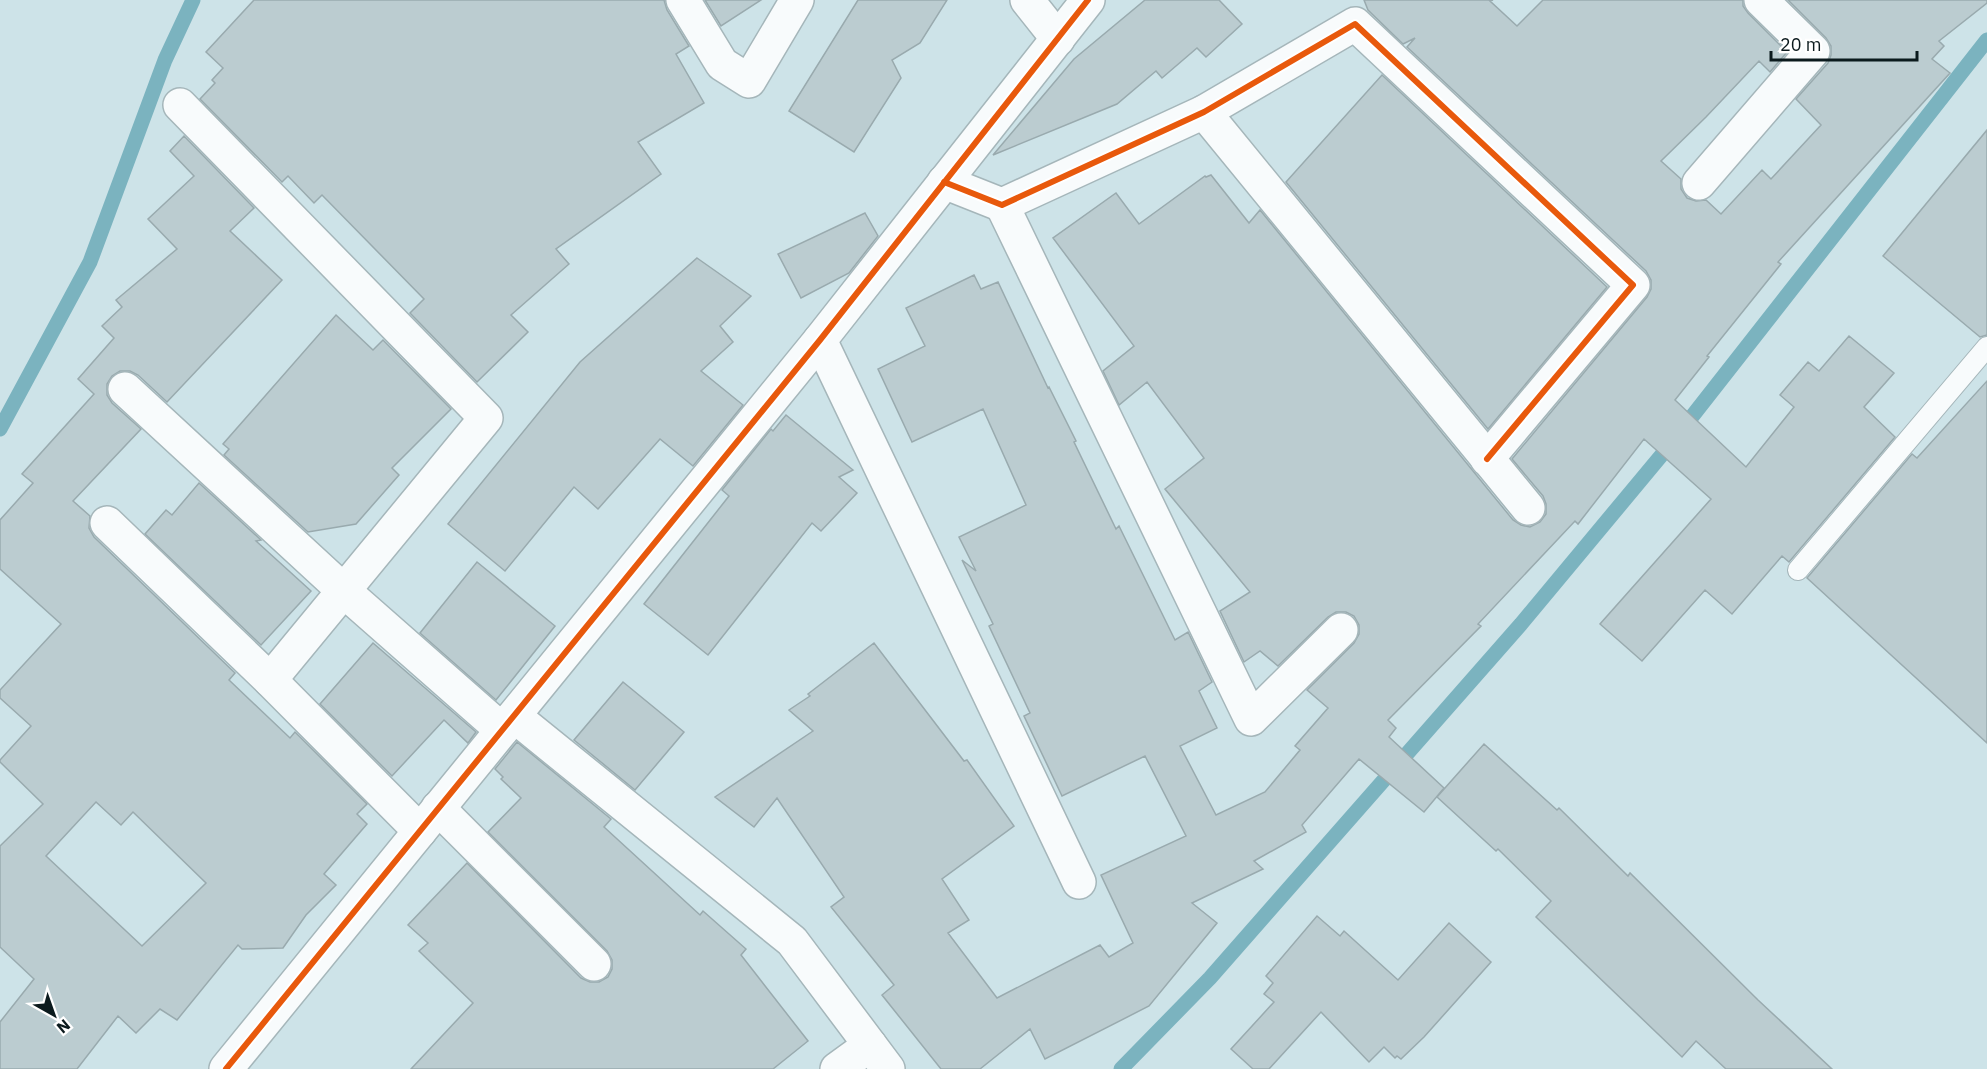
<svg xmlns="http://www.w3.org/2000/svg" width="1987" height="1069" font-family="'IBM Plex Sans',sans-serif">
  <rect width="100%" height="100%" fill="#cde3e8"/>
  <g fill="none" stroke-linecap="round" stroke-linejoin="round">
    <g stroke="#7bb3bf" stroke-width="15">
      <path d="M0,429L90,262L165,60L193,0"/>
      <path d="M1121,1069L1210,978L1521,624L1665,451L1987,40"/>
    </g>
  </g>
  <g fill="#bbccd0" stroke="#99aaae" stroke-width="1.5" fill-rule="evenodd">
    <path d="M254,0H664L667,10L689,46L676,54L704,103L638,142L661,174L556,249L569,264L511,315L528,332L477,382L410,313L424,299L322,195L314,203L288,176L282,182L200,99L215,83L212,80L223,68L206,52Z"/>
    <path d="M705,0H761L721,26Z"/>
    <path d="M858,0H947L920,43L892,60L901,78L854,152L789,111Z"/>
    <path d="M1145,0H1219L1242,24L1206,57L1197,48L1162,78L1156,71L1117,104L993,155L1074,59Z"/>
    <path d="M1364,0H1493L1490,1L1517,26L1543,0H1743V6L1748,13L1787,52L1770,72L1759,61L1706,117L1661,161L1681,179V189L1687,198L1696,201L1706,200L1721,214L1762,170L1771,179L1821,125L1796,99L1828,63L1831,55V46L1826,38L1788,0H1987V3L1939,41L1944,46L1932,59L1950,73L1778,262L1781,264L1707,356L1709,357L1675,400L1746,467L1794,407L1780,395L1808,362L1819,371L1849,336L1894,373L1864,407L1895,437L1789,562L1782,556L1732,614L1705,590L1642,661L1600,624L1711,499L1644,439L1578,524L1575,521L1478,624L1481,626L1388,720L1396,728L1389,737L1444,788L1424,812L1359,759L1302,825L1306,832L1254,861L1263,869L1192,903L1217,923L1149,1006L1045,1059L1030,1029L980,1069H941L882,995L894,985L831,907L844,897L777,798L754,827L715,797L813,731L789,710L810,696L808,694L874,643L964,761L967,760L1014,826L942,879L969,920L948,933L997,998L1100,945L1109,957L1133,943L1101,875L1186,836L1145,756L1062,796L1024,716L1030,713L989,626L993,624L962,560L976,571L959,537L1026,505L983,409L912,442L878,369L925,346L906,308L974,275L981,289L998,282L1048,388L1049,387L1076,441L1074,442L1116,529L1119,526L1175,640L1188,632L1212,682L1199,691L1217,728L1180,746L1216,815L1265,792L1300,750L1295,746L1328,708L1307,690L1354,643L1359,634V625L1354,616L1346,612H1336L1328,617L1278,666L1260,651L1244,662L1220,611L1250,592L1165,489L1204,458L1147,382L1119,405L1103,371L1134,346L1053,238L1116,193L1139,224L1205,176L1206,177L1211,175L1249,223L1260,210L1513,520L1521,525L1530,527L1540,522L1546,514V504L1543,496L1512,459L1647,297L1651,289V280L1646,271L1407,47L1415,38L1403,44L1368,10Z"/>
    <path d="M1382,75L1607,287L1488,429L1286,182Z"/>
    <path d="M1987,130V335L1980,337L1883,256Z"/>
    <path d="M184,136L254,208L230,231L282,280L167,402L138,375L130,371H120L112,376L107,384V395L112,403L141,429L73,501L90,516L89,528L94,537L235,673L229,680L290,738L295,732L367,804L357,814L367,824L324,874L336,885L306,915L283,948L242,949L238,945L177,1020L160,1009L136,1033L118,1016L77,1069H0V1022L34,979L0,947V846L43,804L0,762V760L31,726L0,698V690L61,624L0,569V520L33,483L22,474L94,394L78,379L114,338L102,326L122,307L116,300L177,249L148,219L194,176L170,151ZM96,802L121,825L133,812L206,883L142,946L46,856Z"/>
    <path d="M865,213L878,236L849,273L801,298L778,254Z"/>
    <path d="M697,258L751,296L720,326L733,342L701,371L743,405L693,466L660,439L598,509L574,487L505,571L448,524L580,362Z"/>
    <path d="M336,315L373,350L383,340L451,409L392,468L399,475L356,524L308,532L224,455L229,449L223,444Z"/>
    <path d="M1987,381V743L1807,578L1912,454L1917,458Z"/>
    <path d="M786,415L853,470L839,477L857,493L821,531L812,523L708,655L644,604L729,496L722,490L771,429L773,431Z"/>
    <path d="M199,483L261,540L256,541L311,591L261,645L145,534L166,510L172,515Z"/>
    <path d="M477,562L555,626L496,700L420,633Z"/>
    <path d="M373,643L476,732L468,743L444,720L392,776L320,704Z"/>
    <path d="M623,682L684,732L635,790L574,740Z"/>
    <path d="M517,742L611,819L604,827L700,915L703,911L746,949L741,955L808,1041L773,1069H411L473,1003L419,951L428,943L408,925L467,863L581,978L590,982H599L608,977L612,969V960L607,951L488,832L521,798L501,779L503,777L495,769Z"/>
    <path d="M1484,744L1557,810L1559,808L1628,876L1630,873L1758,1000L1832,1069H1726L1696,1041L1682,1057L1536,917L1551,901L1498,849L1496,851L1437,797Z"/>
    <path d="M1317,916L1340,936L1344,931L1398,980L1449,923L1491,962L1424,1037L1401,1059L1397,1056L1395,1058L1384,1047L1369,1062L1321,1012L1269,1069H1253L1231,1049L1274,1002L1264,994L1273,983L1266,976Z"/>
  </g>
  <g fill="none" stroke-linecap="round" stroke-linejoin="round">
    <defs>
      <path id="service" d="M1798,570L1987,347"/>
      <g id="minor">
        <path d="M683,0L722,64L749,81L797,0"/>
        <path d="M1027,0L1058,39"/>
        <path d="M180,105L486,418L270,680"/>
        <path d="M1204,112L1528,508"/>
        <path d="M944,182L1002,205L1204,112L1355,24L1633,285L1487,459"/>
        <path d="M1699,183L1813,51L1761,0"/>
        <path d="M1002,205L1251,719L1341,630"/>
        <path d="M820,340L1079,882"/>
        <path d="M125,389L344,591L502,730"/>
        <path d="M107,523L270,680L420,831"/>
        <path d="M514,716L792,941L888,1069"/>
        <path d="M438,808L594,964"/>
        <path d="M226,1069L820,340L1088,0"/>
        <path d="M837,1069L870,1045"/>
      </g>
    </defs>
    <use href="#service" stroke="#a5b6ba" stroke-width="22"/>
    <use href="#minor" stroke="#a5b6ba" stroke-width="36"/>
    <use href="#service" stroke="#f8fbfc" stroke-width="20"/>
    <use href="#minor" stroke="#f8fbfc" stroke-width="33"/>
    <defs>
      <g id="cycleway">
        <path d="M944,182L1002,205L1204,112L1355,24L1633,285L1487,459"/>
        <path d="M226,1069L820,340L1088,0"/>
      </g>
    </defs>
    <use href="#cycleway" stroke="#fff" stroke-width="10"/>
    <use href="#cycleway" stroke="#e8590c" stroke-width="6"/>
  </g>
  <g transform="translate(54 1015) rotate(140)" stroke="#ffffff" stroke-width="4.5" paint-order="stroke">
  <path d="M0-4.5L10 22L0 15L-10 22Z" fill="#0b1a1d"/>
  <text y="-9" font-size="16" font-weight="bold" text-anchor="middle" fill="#0b1a1d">N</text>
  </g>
  <path d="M1771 51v9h146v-9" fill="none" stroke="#0b1a1d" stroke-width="3"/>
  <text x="1780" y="51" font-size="18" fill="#0b1a1d" stroke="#ffffff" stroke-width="4.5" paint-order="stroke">20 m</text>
</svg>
